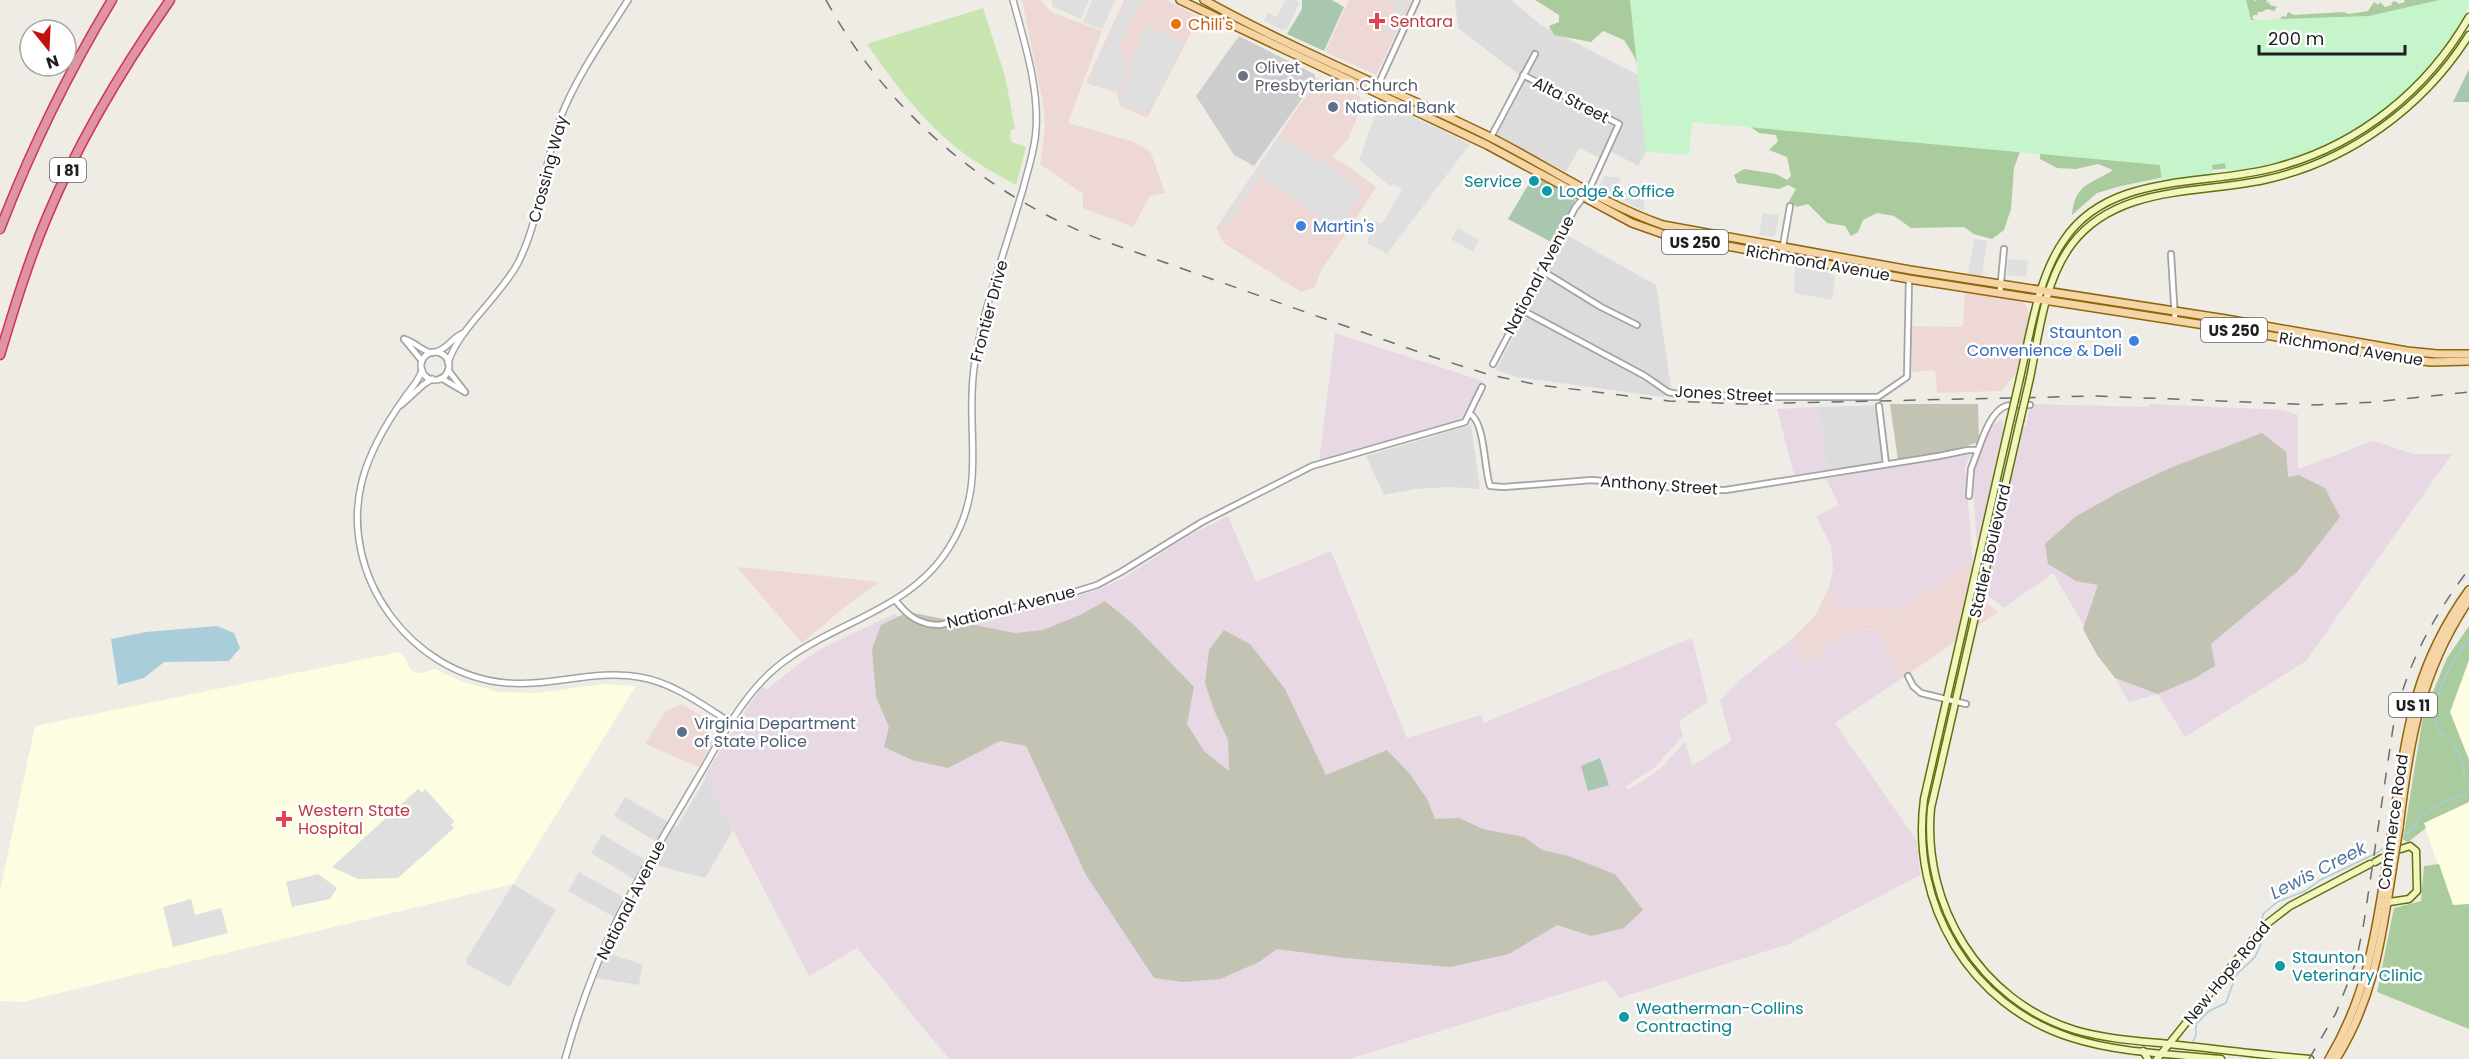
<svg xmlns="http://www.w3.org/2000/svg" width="2469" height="1059" font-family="Poppins,sans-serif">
  <rect width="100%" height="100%" fill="#efece6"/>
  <g fill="#dddcdc">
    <path d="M1455,0H1511L1541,25L1638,75L1646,152L1638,166L1605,148L1600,158L1579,148L1566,172L1497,135L1526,80L1458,28Z"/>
    <path d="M1565,234L1656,285L1671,387L1663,397L1516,377L1496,370Z"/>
    <path d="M1878,405L1884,462L1827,470L1818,407Z"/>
    <path d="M1471,425L1480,489L1450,487L1415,489L1384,495L1366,456Z"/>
    <path d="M706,778L733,830L705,878L655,865L665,847L614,816L625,797L677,827Z"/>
    <path d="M602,834L645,860L634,879L591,853Z"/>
    <path d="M579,872L623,897L614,917L568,891Z"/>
    <path d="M513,884L556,910L509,987L467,964L466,960Z"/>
    <path d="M606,953L642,964L639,985L596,978Z"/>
  </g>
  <g fill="#eed8d6">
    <path d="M1022,0H1040L1053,13L1102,31L1068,123L1137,143L1151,153L1165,193L1150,196L1133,227L1083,208V194L1040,164L1045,127L1044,109Z"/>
    <path d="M1124,0H1166L1199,17L1147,118L1120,106L1117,93L1086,83Z"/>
    <path d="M1349,0H1412L1376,75L1325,52Z"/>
    <path d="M1318,78L1361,97L1356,121L1348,139L1333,156L1376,187L1320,273L1315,287L1301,292L1224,243L1216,228Z"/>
    <path d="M1965,292L2023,301L2030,314L2016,374L2001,391L1937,393L1935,370L1912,372L1911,326L1963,327Z"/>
    <path d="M1973,562L1968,588L1998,612L1901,679L1879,636L1868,629L1860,630L1822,647L1820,657L1800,664L1792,639L1815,616L1829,587L1836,606L1896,610Z"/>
    <path d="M740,567L880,582L846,606L802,643L738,569Z"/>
    <path d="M681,704L715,724L706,739L713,743L698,767L645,744L666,711Z"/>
  </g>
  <g fill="#e7d8e4">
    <path d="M1335,333L1483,381L1465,422L1319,462Z"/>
    <path d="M2030,404L2149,407V404L2284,410L2298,415V469L2373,441L2414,454H2452L2306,661L2185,737L2158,694L2129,702L2053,573L2004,608L1985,593L2023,426H2026Z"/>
    <path d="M1818,407L1827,470L1794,475L1777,409Z"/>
    <path d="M2003,419L2002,425L2004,426L1977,547L1972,470L1985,434L1993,425Z"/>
    <path d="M1971,452L1965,468L1973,562L1897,610L1836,606L1829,587L1833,569L1831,546L1816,516L1839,505L1826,479Z"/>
    <path d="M1228,516L1256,582L1331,551L1407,738L1481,715L1484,723L1692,638L1708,702L1679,721L1683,736L1654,768L1626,786L1628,790L1660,769L1685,742L1692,766L1731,741L1720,700L1742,678L1792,639L1801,664L1820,657L1822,647L1860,630H1873L1879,636L1901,679L1835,723L1917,841L1920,875L1789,944L1619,998L1606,980L1349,1059H949L857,948L809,976L705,776L749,705L760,690L763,686L766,690L804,660L824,647L894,614L902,619L949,632L998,616L1092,592L1122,579L1188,536Z"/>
  </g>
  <g fill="#fcfde1">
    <path d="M399,652L406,659L409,668L415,673H423L435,669L463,682L499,692L536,693L604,684L636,686L513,884L22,1002L0,1001V891L35,726Z"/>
    <path d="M2469,660V760L2450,712Z"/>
    <path d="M2469,802V904L2453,906L2423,823Z"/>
  </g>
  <path fill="#cdcdcd" d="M1239,36L1314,74L1316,79L1254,166L1234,155L1196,96Z"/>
  <g fill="#c2c3b2">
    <path d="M1890,404H1978L1979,442L1947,452L1898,460Z"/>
    <path d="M2262,433L2286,452L2288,477L2299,475L2325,488L2340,517L2298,571L2211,644L2215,666L2195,678L2158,694L2115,678L2097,655L2083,629L2098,585L2076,581L2048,564L2045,544L2075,517L2121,491L2170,468Z"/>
    <path d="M1105,601L1133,624L1194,687L1187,724L1204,751L1229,771L1228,740L1214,710L1205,683L1209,650L1224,630L1250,644L1285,689L1326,775L1387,750L1409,773L1427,799L1435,819L1459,818L1483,829L1524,837L1542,850L1568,856L1615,874L1643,910L1624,928L1591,936L1557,925L1509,954L1450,967L1345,958L1277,949L1259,962L1220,979L1183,982L1154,978L1086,875L1026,746L1000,741L948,768L912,760L884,747L889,727L876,697L872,649L881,625L908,612L1015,633L1043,630L1080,615Z"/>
  </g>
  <path fill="#c9e5af" d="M983,8L1005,76L1015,129L1011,130L1010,137L1012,142L1026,147L1016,185C1002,177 986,169 972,159C929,130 896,86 867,44Z"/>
  <g fill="#aacb9d">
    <path d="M1535,0H2254L2255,2L2256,0H2267L2266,3L2269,2L2270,5L2277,7L2274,11L2267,9L2262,12H2257L2258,15H2254L2252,18L2257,21H2279L2282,16L2286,17L2288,12L2294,15L2343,12L2349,14L2368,11L2374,2L2378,5L2380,2L2385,7L2392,5L2391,3L2395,1L2399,4L2405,2L2404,0H2466L2232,168L2188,172L2121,186L2097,193L2072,215C2075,183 2090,185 2113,170L2098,164L2076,169L2057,168L2040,159V141L2025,138L2014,168L2011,209L2004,230L1992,239L1974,234L1964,227L1911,228L1894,216L1877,213L1863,220L1858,232L1851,236L1845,226L1827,223L1808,204L1797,207L1789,201L1796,189L1788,185L1779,189L1737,183L1734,175L1744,169L1776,174L1787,180L1791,176L1787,157L1769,150L1778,141L1776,135L1759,133L1748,125L1693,118L1646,152L1640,71L1634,56L1624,40L1603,31L1591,42L1554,35L1549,26L1559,22V15Z"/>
    <path d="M2469,626V660L2450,712L2469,760V802L2424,823L2426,828L2408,842L2403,840L2423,716L2447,658Z"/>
    <path d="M2439,864L2453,905L2469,904V1029L2377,992L2394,908L2421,901L2424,866Z"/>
  </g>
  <g fill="#a9c6ae">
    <path d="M1302,0H1332L1344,7L1324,51L1287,34L1302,9Z"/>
    <path d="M2469,69V102H2453Z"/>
    <path d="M1534,175L1576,198L1553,243L1508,219Z"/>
    <path d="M1600,758L1609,785L1588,791L1581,766Z"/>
  </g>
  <path fill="#c6f5cb" d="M1630,0H2246L2251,20L2369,16L2439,0H2469C2469,15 2455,32 2447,44C2395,117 2318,159 2231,173L2226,170L2225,163L2212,165L2213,172L2209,176L2162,183L2160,165L1692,122L1689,155L1646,152Z"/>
  <g fill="#dfdfdf">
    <path d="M1052,0H1089L1081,19L1052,6Z"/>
    <path d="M1092,0H1115L1102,30L1083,22Z"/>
    <path d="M1127,0H1142L1118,51L1125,55L1126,67L1118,91L1088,82Z"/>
    <path d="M1285,0H1296L1299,3L1288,28L1282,30L1264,21L1268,13L1277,17Z"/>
    <path d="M1386,0H1408L1394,34L1385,30L1397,5Z"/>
    <path d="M1145,25L1184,42L1147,113L1125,107L1119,100Z"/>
    <path d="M1380,101L1470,144L1387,254L1367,243L1373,220L1382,224L1402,189L1394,184L1390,186L1359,160Z"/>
    <path d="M1278,138L1300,147L1360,187L1361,193L1339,229L1261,176L1226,227L1220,224Z"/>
    <path d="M1604,176L1621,178L1618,186L1627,191L1630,184L1639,188L1644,194V211L1598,189Z"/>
    <path d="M1763,213L1779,215L1775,237L1759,235Z"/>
    <path d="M1458,228L1479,240L1473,252L1451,239Z"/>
    <path d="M1974,239L1987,241L1982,276L1968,274Z"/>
    <path d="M2008,259L2028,261L2026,277L2007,275Z"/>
    <path d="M1795,265L1830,271L1835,277L1832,300L1794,293Z"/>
    <path d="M418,789L422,793L425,789L454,821L451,825L454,828L398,878L358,879L332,867Z"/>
    <path d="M318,874L337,888L330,899L292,907L286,882Z"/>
    <path d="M191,899L195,915L221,908L228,933L173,947L163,907Z"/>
  </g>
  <path fill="#a9cdd9" d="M217,626L234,633L240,648L229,661L164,662L144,678L118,685L111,639L146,632Z"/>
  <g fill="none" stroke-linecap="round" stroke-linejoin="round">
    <g stroke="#a9cdd9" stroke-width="1.5">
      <path d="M2469,639C2453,659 2423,707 2441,733C2444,736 2449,738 2452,741C2460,750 2462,766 2465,776L2469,780"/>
      <path d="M2399,838L2412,830L2420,817L2431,809L2469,791"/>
      <path d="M2266,923L2262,919L2263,914L2277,902L2305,891L2320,880L2377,853L2385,847"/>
      <path d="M2192,1044L2196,1035V1024L2209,1011L2226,1003L2236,975L2255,957L2269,927"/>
    </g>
    <defs>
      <g id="minor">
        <path d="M1378,85L1417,0"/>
        <path d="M1491,137L1535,54"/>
        <path d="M2171,254L2175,320"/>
        <path d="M1781,257L1790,206"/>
        <path d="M1541,270L1601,307L1637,325"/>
        <path d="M2000,292L2004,249"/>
        <path d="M1520,309L1645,376L1668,392L1677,394L1769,397H1878L1907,377L1909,279"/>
        <path d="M404,339C414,341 421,351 432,353"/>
        <path d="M404,339L422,361"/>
        <path d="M1493,364L1575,208L1589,190L1619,124L1523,75"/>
        <path d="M448,370L465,392"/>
        <path d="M441,378L465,392"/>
        <path d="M1879,406L1886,464"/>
        <path d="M1470,414C1485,422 1484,469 1490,486L1504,487L1592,480L1698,490H1726L1939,456L1968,450H1978C1983,437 1991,411 2006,406C2013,404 2022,405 2030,405"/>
        <path d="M1969,496L1971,469L1978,450"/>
        <path d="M896,601C908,616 919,625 940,625L1061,596L1097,585L1121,572L1202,522L1312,466L1465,422L1482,387"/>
        <path d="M1908,676L1913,686L1921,693L1966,704"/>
      </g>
      <g id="tertiary">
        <path d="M1013,0C1024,41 1039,87 1036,129C1035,150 1028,169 1023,189"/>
        <path d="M436,352C449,348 453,336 464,333"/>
        <circle cx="435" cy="366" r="14"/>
        <path d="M448,363C458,329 500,297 518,263C541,217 543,166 560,119C576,77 604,38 628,0"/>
        <path d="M422,370C419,381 411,388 405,397C387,422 370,450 362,481C338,575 411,675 507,683C551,687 595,669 639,677C672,682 703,705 731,723"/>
        <path d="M401,405L423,385L432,379"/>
        <path d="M565,1059C579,1009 597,959 621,912C644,867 671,824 696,781C720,741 742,695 778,666C834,621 911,611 950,546C988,485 965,433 974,368C981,316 1001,263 1016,212"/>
      </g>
      <g id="secondary">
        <path d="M2020,378C2030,334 2038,277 2064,240C2110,171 2207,187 2277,167C2359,145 2427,90 2469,17"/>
        <path d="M2030,378C2039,334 2044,281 2072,244C2117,185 2198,194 2264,180C2348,162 2423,108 2469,35"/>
        <path d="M2010,421L1924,799C1910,904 1970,1006 2072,1038C2119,1053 2172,1054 2221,1059"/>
        <path d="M2020,421L1931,808C1922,905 1980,1001 2075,1030C2106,1039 2138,1041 2169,1044C2216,1049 2263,1055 2310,1059"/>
        <path d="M2375,862L2382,858"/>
        <path d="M2383,903L2409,899L2417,891L2416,851L2410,846L2401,849"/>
        <path d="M2143,1051L2148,1059"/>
        <path d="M2157,1059L2264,926L2290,906L2370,864"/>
      </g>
      <g id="primary">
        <path d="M1180,0L1487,145L1632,223L1666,235L1909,279L2237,330L2398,358L2431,362L2469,361"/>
        <path d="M1204,0C1296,51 1394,90 1488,136C1546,165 1602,204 1663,225L1910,270L2226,319L2407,351L2437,354H2469"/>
        <path d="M2399,828C2409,742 2420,673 2469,600"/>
        <path d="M2392,831C2406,738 2411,670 2469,590"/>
        <path d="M2329,1059C2366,997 2375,938 2386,868"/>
        <path d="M2336,1059C2375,997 2382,935 2393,865"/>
      </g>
      <g id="motorway">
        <path d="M0,229C31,149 68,73 112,0"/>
        <path d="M0,355C14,309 28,262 47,217C79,140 122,69 170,0"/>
      </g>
    </defs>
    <use href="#minor" stroke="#a3a3a3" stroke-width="8"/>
    <use href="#tertiary" stroke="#a3a3a3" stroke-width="8"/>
    <use href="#secondary" stroke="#626f0d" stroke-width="9"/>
    <use href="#primary" stroke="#8f660b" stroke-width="10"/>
    <use href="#motorway" stroke="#ce3264" stroke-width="11"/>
    <use href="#minor" stroke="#fff" stroke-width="4.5"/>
    <use href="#tertiary" stroke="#fff" stroke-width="5"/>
    <use href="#secondary" stroke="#f1f5be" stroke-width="6"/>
    <use href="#primary" stroke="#f5d4a5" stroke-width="7"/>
    <use href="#motorway" stroke="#e093a0" stroke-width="8"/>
    <g stroke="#6d6d6d" stroke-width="1.5" stroke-dasharray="12 12" stroke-linecap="butt">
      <path d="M826,0C887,112 985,195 1104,241L1433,357L1490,375L1539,385L1669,401L1744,404L2098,396L2316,405L2374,402L2469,392"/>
      <path d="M2309,1059L2336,1013L2356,962L2364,922L2393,728C2405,667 2432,618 2469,569"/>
    </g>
    <defs>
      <path id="tertiary-bridge" d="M1016,212L1023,189"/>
      <g id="secondary-bridge">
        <path d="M2010,421L2020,378"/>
        <path d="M2020,421L2030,378"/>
      </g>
      <g id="primary-bridge">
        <path d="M2393,865L2399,828"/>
        <path d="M2386,868L2392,831"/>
      </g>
    </defs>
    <use href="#tertiary-bridge" stroke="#a3a3a3" stroke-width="8" stroke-linecap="butt"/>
    <use href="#secondary-bridge" stroke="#626f0d" stroke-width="9" stroke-linecap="butt"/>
    <use href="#primary-bridge" stroke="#8f660b" stroke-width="10" stroke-linecap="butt"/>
    <use href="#tertiary-bridge" stroke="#fff" stroke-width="5"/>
    <use href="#secondary-bridge" stroke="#f1f5be" stroke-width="6"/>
    <use href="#primary-bridge" stroke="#f5d4a5" stroke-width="7"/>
  </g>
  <g fill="#e0444e" stroke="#fff" stroke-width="2">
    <path d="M1374 12h6v6h6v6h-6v6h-6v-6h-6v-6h6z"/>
    <path d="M281 810h6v6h6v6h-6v6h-6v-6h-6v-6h6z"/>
  </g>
  <circle fill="#e8710a" stroke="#fff" stroke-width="2" cx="1176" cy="24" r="6"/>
  <circle fill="#6b7280" stroke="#fff" stroke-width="2" cx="1243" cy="76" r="6"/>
  <g fill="#5c6f8a" stroke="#fff" stroke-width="2">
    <circle cx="1333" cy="107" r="6"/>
    <circle cx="682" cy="732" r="6"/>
  </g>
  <g fill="#0f9aa8" stroke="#fff" stroke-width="2">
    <circle cx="1534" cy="181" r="6"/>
    <circle cx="1547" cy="191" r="6"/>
    <circle cx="2280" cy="966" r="6"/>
    <circle cx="1624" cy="1017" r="6"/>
  </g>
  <g fill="#3f7fe0" stroke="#fff" stroke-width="2">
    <circle cx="1301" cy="226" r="6"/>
    <circle cx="2134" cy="341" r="6"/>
  </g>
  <g text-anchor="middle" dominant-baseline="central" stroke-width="5" stroke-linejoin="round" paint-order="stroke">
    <g fill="#fff" stroke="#626262" stroke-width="1.5">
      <rect x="50" y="158" width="36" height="24" rx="4.5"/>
      <rect x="1662" y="230" width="66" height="24" rx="4.5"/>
      <rect x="2201" y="318" width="66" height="24" rx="4.5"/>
      <rect x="2389" y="693" width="48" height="24" rx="4.5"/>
    </g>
    <g font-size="15" font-weight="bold" fill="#1f1f1f">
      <text x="68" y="170">I 81</text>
      <text x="1695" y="242">US 250</text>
      <text x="2234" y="330">US 250</text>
      <text x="2413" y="705">US 11</text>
    </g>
    <g font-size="16" fill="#be3a42" stroke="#fff" text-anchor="start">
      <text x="1390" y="21">Sentara</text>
      <text x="298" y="810">Western State<tspan x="298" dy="18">Hospital</tspan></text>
    </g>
    <g font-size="16" fill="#c56008" stroke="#fff" text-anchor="start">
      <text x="1188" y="24">Chili's</text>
    </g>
    <g font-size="16" fill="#5b616d" stroke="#fff" text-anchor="start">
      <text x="1255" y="67">Olivet<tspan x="1255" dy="18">Presbyterian Church</tspan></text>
    </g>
    <g font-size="16" fill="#1f1f1f" stroke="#fff">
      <text transform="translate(1571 100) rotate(27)">Alta Street</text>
      <text transform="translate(548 169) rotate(-75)">Crossing Way</text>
      <text transform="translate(1818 263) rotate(10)">Richmond Avenue</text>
      <text transform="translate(1539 275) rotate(-62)">National Avenue</text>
      <text transform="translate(989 311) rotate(-75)">Frontier Drive</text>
      <text transform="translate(2351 349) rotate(9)">Richmond Avenue</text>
      <text transform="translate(1724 394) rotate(3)">Jones Street</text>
      <text transform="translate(1659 485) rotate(4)">Anthony Street</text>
      <text transform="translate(1990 551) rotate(-77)">Statler Boulevard</text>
      <text transform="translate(1011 607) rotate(-14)">National Avenue</text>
      <text transform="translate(2393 822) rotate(-82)">Commerce Road</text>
      <text transform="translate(631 900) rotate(-63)">National Avenue</text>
      <text transform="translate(2227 973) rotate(-51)">New Hope Road</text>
    </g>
    <g font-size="16" fill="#4e5e75" stroke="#fff" text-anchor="start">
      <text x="1345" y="107">National Bank</text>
      <text x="694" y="723">Virginia Department<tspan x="694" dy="18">of State Police</tspan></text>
    </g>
    <g font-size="16" fill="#0d838f" stroke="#fff" text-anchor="start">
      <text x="1522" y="181" text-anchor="end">Service</text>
      <text x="1559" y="191">Lodge &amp; Office</text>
      <text x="2292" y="957">Staunton<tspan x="2292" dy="18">Veterinary Clinic</tspan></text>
      <text x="1636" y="1008">Weatherman-Collins<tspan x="1636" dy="18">Contracting</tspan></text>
    </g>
    <g font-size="16" fill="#366cbe" stroke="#fff" text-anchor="start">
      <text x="1313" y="226">Martin's</text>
      <text x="2122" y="332" text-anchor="end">Staunton<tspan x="2122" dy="18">Convenience &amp; Deli</tspan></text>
    </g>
    <g font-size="18" font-style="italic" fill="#4f76a0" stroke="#fff">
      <text transform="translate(2318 870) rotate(-27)">Lewis Creek</text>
    </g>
  </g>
  <g transform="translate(48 48) rotate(162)"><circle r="28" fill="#ffffff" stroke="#a5a5a5" stroke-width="1.5"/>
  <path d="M0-4.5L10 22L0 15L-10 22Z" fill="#bf120f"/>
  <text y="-9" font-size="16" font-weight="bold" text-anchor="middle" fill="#1f1f1f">N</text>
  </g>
  <path d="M2259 45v9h146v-9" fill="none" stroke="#1f1f1f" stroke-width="3"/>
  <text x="2268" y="45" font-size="18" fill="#1f1f1f" stroke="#ffffff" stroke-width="4.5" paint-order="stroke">200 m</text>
</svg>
